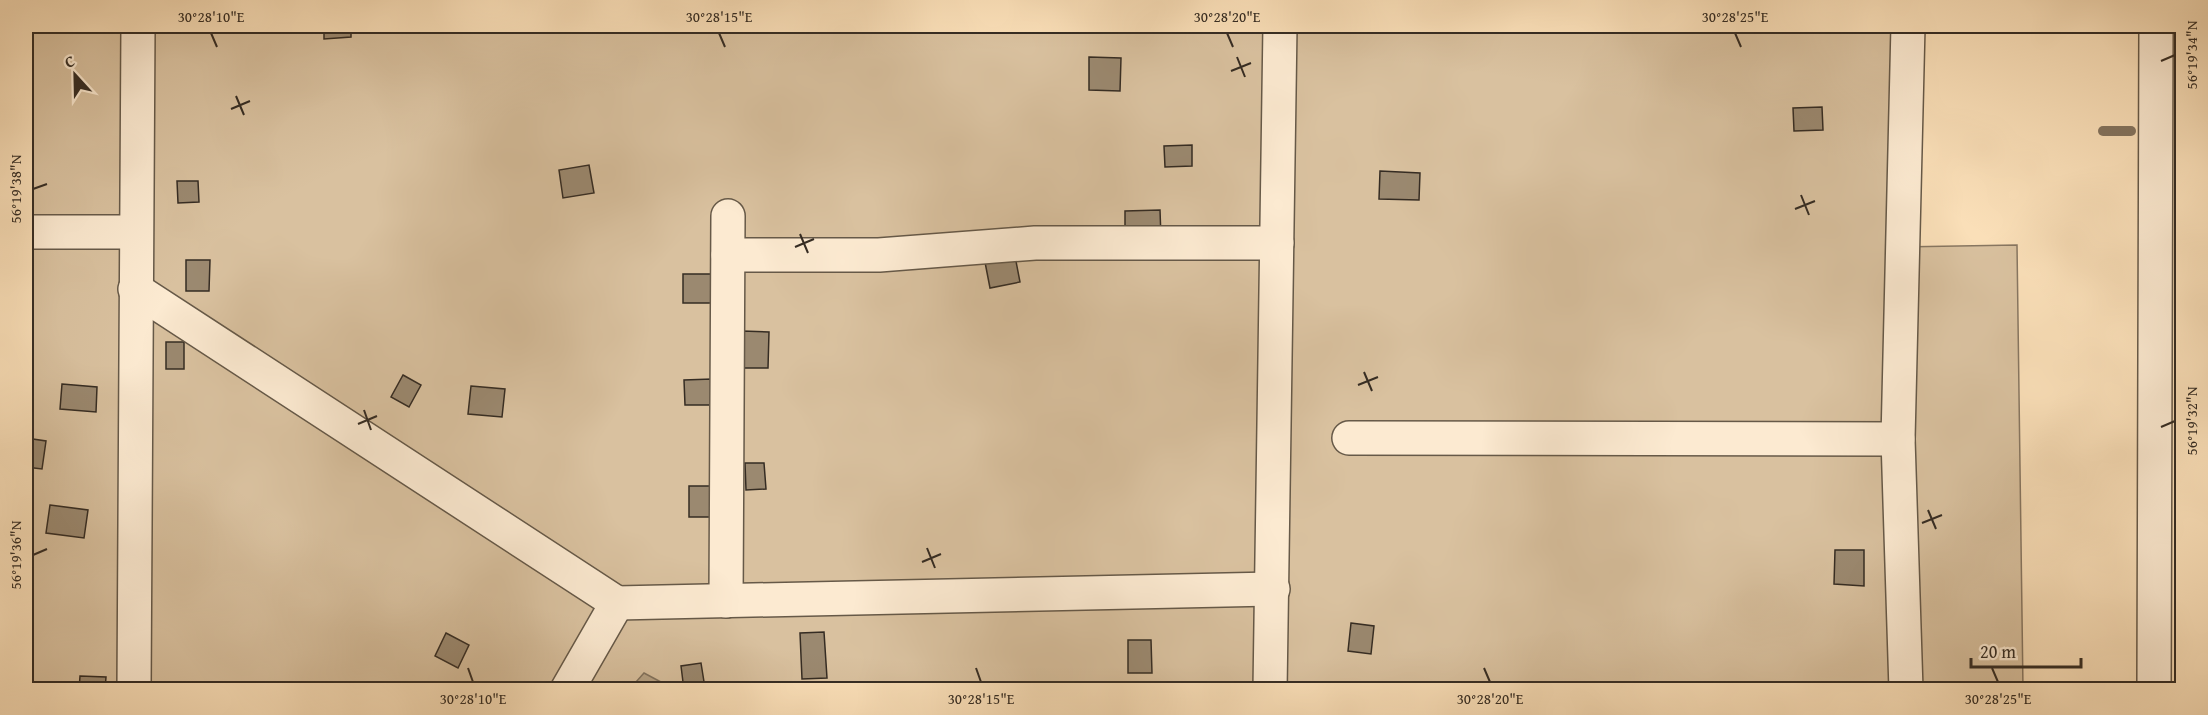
<svg xmlns="http://www.w3.org/2000/svg" width="2208" height="715" font-family="'Gentium Book Plus',serif">
  <rect width="100%" height="100%" fill="#fadfb8"/>
  <filter id="stains"><feTurbulence type="fractalNoise" baseFrequency=".00333" numOctaves="4"/><feColorMatrix values="0 0 0 0 .2 0 0 0 0 .09 0 0 0 0 .02 0 0 0 .5 -.17"/></filter>
  <radialGradient id="worn" r=".72"><stop offset=".6" stop-color="#630" stop-opacity="0"/><stop offset="1" stop-color="#630" stop-opacity=".3"/></radialGradient>
  <path fill="#d9c19f" stroke="#877661" stroke-width="1.5" d="M26,26H1897L1899,247L2017,245L2023,689H26Z"/>
  <path fill="#b7a285" stroke="#83735e" stroke-width="1.5" d="M644,673L674,689H638L635,683Z"/>
  <g fill="none" stroke-linecap="round" stroke-linejoin="round">
    <path stroke="#83735e" stroke-width="10" d="M2103,131H2131"/>
  </g>
  <g fill="#9b8970" stroke="#352c23" stroke-width="1.5">
    <path d="M66,26H100V29L66,32Z"/>
    <path d="M324,26H351V37L324,39Z"/>
    <path d="M1089,57L1121,58L1120,91L1089,90Z"/>
    <path d="M1822,107L1823,130L1794,131L1793,108Z"/>
    <path d="M1192,145V166L1165,167L1164,146Z"/>
    <path d="M589,165L594,193L563,198L559,170Z"/>
    <path d="M1380,171L1420,173L1419,200L1379,199Z"/>
    <path d="M177,181H198L199,202L178,203Z"/>
    <path d="M1160,210L1161,238L1125,239V211Z"/>
    <path d="M1014,251L1020,282L990,288L984,257Z"/>
    <path d="M186,260H210L209,291H186Z"/>
    <rect x="683" y="274" width="34" height="29"/>
    <path d="M742,331L769,332L768,368H741Z"/>
    <rect x="166" y="342" width="18" height="27"/>
    <path d="M403,375L421,385L409,407L391,397Z"/>
    <path d="M712,379L713,405H685L684,380Z"/>
    <path d="M62,384L97,387L96,412L60,409Z"/>
    <path d="M471,386L505,389L502,417L468,414Z"/>
    <path d="M26,438L46,441L42,469L26,467Z"/>
    <path d="M745,463H764L766,489L746,490Z"/>
    <rect x="689" y="486" width="23" height="31"/>
    <path d="M50,505L88,510L84,538L46,533Z"/>
    <path d="M1835,550H1864V586L1834,584Z"/>
    <path d="M1351,623L1374,626L1371,654L1348,651Z"/>
    <path d="M824,632L827,678L802,679L800,633Z"/>
    <path d="M446,633L469,645L458,668L435,656Z"/>
    <path d="M1128,640H1151L1152,673H1128Z"/>
    <path d="M701,663L705,688L684,690L681,666Z"/>
    <path d="M80,676L106,677L105,690H79Z"/>
  </g>
  <g fill="none" stroke-linecap="round" stroke-linejoin="round">
    <defs>
      <g id="minor">
        <path d="M26,232H135"/>
        <path d="M728,255H879L1035,243H1277"/>
        <path d="M135,289L617,603L567,690"/>
        <path d="M1349,438L1898,439"/>
        <path d="M726,601L728,216"/>
        <path d="M617,603L1273,589"/>
        <path d="M134,690L138,26"/>
        <path d="M1270,690L1280,26"/>
        <path d="M1906,690L1898,439L1908,26"/>
        <path d="M2154,690L2156,26"/>
      </g>
    </defs>
    <use href="#minor" stroke="#665948" stroke-width="36"/>
    <use href="#minor" stroke="#fcead1" stroke-width="33"/>
  </g>
  <path fill="none" stroke="#352c23" stroke-width="2" d="M211,33L217,47M719,33L725,47M1227,33L1233,47M1735,33L1741,47M1237,57L1245,77M2161,61L2175,55M1231,71L1251,63M236,96L244,115M231,109L250,101M33,189L47,184M1801,195L1809,215M1795,209L1815,201M800,234L808,253M795,247L814,239M1364,372L1372,391M1358,385L1378,377M364,410L371,430M358,424L377,416M2161,427L2175,421M1928,510L1936,529M1922,523L1942,515M927,548L935,568M33,555L47,549M922,562L941,554M468,668L473,682M976,668L981,682M1484,668L1490,682M1992,668L1998,682"/>
  <rect width="2208" height="715" fill="none" stroke="#fadfb8" stroke-width="66"/>
  <g transform="translate(75 75) rotate(338)" stroke="#fcead1" stroke-width="4.5" paint-order="stroke">
  <path d="M0-4.5L10 22L0 15L-10 22Z" fill="#352c23"/>
  <text y="-9" font-size="16" font-weight="bold" text-anchor="middle" fill="#352c23">С</text>
  </g>
  <path d="M1971 658v9h110v-9" fill="none" stroke="#352c23" stroke-width="3"/>
  <text x="1980" y="658" font-size="18" fill="#352c23" stroke="#fcead1" stroke-width="4.5" paint-order="stroke">20 m</text>
  <rect x="33" y="33" width="2142" height="649" fill="none" stroke="#352c23" stroke-width="2"/>
  <g font-size="15" text-anchor="middle" fill="#352c23">
    <text x="211" y="22">30°28'10"E</text>
    <text x="719" y="22">30°28'15"E</text>
    <text x="1227" y="22">30°28'20"E</text>
    <text x="1735" y="22">30°28'25"E</text>
    <text transform="translate(2192 55) rotate(-90)" y="5">56°19'34"N</text>
    <text transform="translate(16 189) rotate(-90)" y="5">56°19'38"N</text>
    <text transform="translate(2192 421) rotate(-90)" y="5">56°19'32"N</text>
    <text transform="translate(16 555) rotate(-90)" y="5">56°19'36"N</text>
    <text x="473" y="704">30°28'10"E</text>
    <text x="981" y="704">30°28'15"E</text>
    <text x="1490" y="704">30°28'20"E</text>
    <text x="1998" y="704">30°28'25"E</text>
  </g>
  <rect width="100%" height="100%" filter="url(#stains)"/>
  <rect width="100%" height="100%" fill="url(#worn)"/>
</svg>
